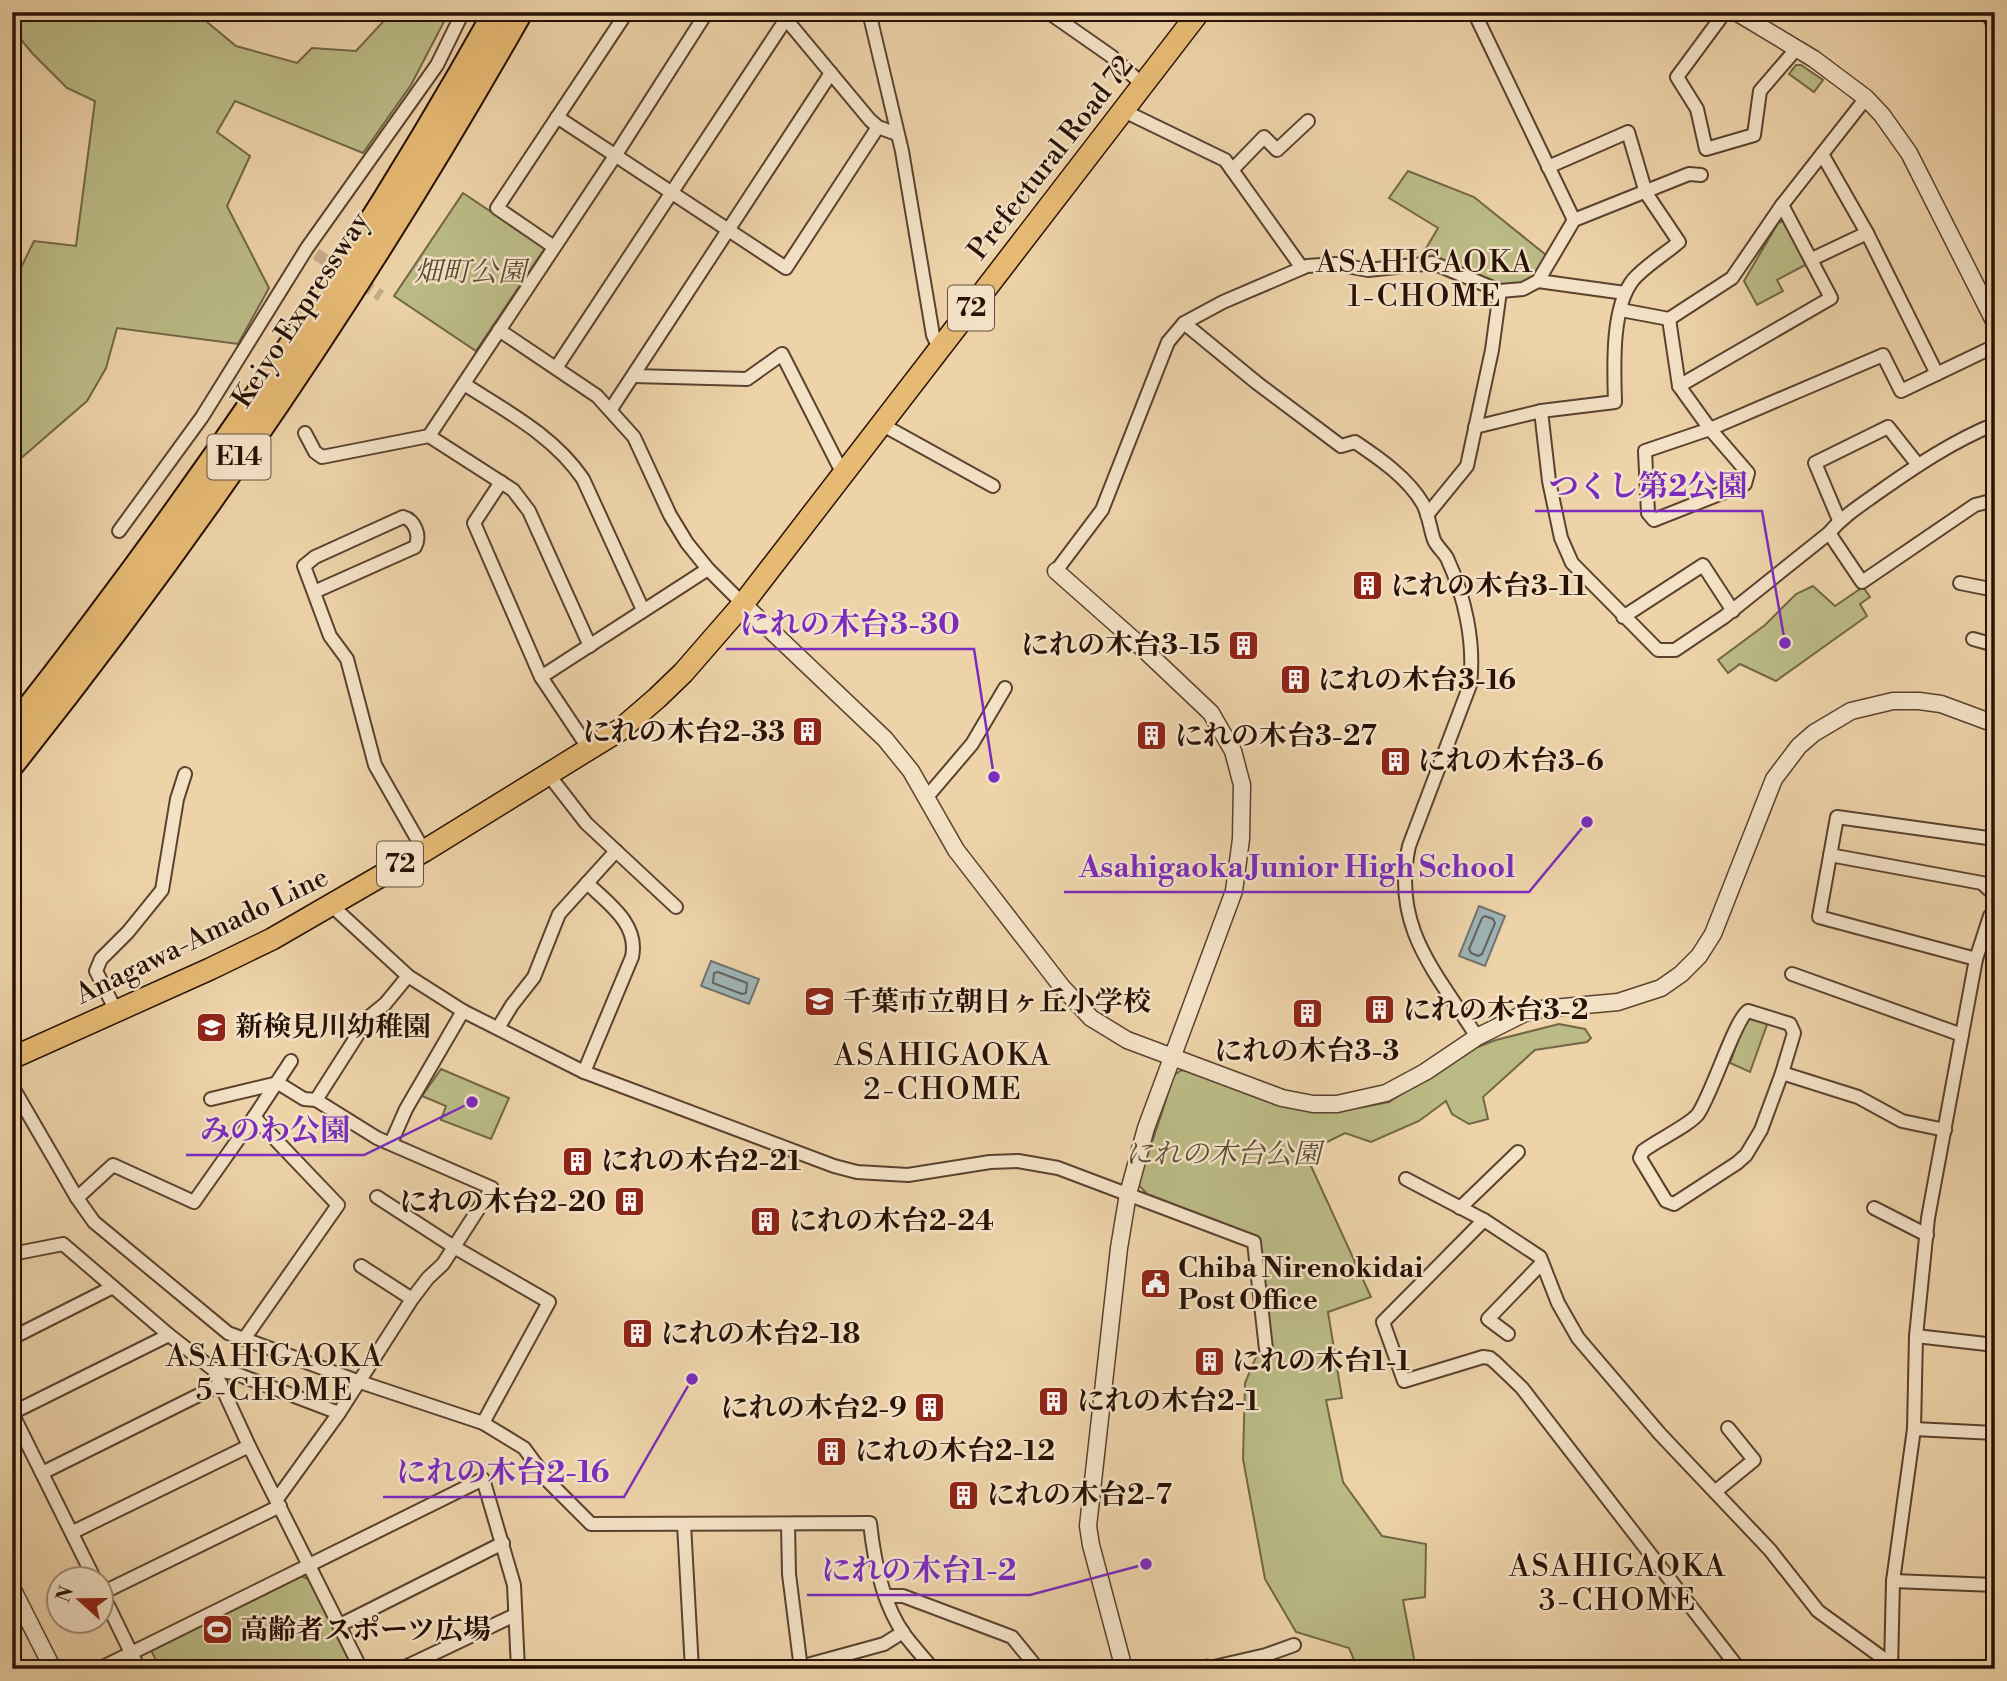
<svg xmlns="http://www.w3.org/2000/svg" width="2007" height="1681" font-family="'Libre Bodoni','Noto Serif JP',serif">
  <rect width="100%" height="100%" fill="#eed3a9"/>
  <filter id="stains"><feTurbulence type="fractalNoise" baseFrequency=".00286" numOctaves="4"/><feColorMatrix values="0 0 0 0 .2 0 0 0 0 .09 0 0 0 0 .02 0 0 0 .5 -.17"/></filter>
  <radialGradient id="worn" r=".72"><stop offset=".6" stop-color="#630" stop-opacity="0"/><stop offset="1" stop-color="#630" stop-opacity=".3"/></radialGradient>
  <g fill="#bbbb86" stroke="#726646" stroke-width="2">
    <path d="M20,12H195L236,46L297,63L312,48L356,51L392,12H449L411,85L363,153L235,101L217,132L250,156L227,206L269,288L238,344L117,328L106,368L87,401L12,466V286L34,241L76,246L95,101L67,88L33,54L12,29V16Z"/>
    <path d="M1796,65H1801L1823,80L1814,92L1789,74Z"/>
    <path d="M1408,171L1474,197L1546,255C1542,261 1538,273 1533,278C1512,298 1443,269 1418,262L1438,228L1389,198Z"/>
    <path d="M463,193L545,248L476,351L394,296Z"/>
    <path d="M1783,221L1788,224L1809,263L1777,280L1783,291L1757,305L1744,281L1778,223Z"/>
    <path d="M1813,586L1835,606L1863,587L1870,597L1860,604L1867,616L1776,681L1740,664L1728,673L1718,660L1765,625L1796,594Z"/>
    <path d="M1751,1017L1768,1022L1750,1072L1730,1063L1746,1019Z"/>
    <path d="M1559,1024L1585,1029L1591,1038L1587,1042L1535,1050L1483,1097L1488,1119L1469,1124L1452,1114L1446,1101L1419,1121L1371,1142L1345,1133L1305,1153L1371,1297L1328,1312L1342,1398L1326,1400L1343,1482L1382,1536L1426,1544L1425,1597L1403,1600L1416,1669H1358L1349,1648L1296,1632L1265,1579L1243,1459L1245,1383L1256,1357L1266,1348L1258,1237L1147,1194L1136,1182C1152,1148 1162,1111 1174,1075L1182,1070L1187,1071L1189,1069L1283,1104L1337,1112L1389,1102L1467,1051L1496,1040Z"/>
    <path d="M441,1069L509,1098L491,1139L441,1120L446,1106L422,1096Z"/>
    <path d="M301,1576L311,1580L354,1669H160L151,1650Z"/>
  </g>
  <g fill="#9fb4b5" stroke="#6f736f" stroke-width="2">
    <path d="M1479,906L1505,916L1485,966L1459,956Z"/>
    <path d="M711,961L759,979L749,1004L701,986Z"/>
  </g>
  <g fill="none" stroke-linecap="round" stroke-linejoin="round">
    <g stroke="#64625e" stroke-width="2">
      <path d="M1485,916L1493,919L1495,923L1482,954L1478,956L1471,953L1469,949L1482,918Z"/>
      <path d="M718,972L747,983L746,993L742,994L713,983L714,973Z"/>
    </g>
    <path stroke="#c6ac88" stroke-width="12" stroke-dasharray="12 6" stroke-linecap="butt" d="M316,254L381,296"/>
    <defs>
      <g id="minor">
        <path d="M780,12L870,120L878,127L897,134"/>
        <path d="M869,12L902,151L933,335L939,349"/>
        <path d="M1048,12L1111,56L1142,84"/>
        <path d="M1474,12L1574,220"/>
        <path d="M1725,12L1677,77L1697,109L1706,149L1754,135L1760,91L1797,48"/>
        <path d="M1988,12L1991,20"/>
        <path d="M1122,110L1225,160L1302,268"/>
        <path d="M557,117L786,268L878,127"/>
        <path d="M1822,154L1867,233L1937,374"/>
        <path d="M1232,170L1264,137L1277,150L1308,121"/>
        <path d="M554,247L497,208L627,12"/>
        <path d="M1812,259L1867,233"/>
        <path d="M1538,281L1625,293"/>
        <path d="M1621,310L1669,319L1732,278L1782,205L1866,98"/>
        <path d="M1669,319L1679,386L1710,429L1748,473L1745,484L1654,520L1648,513L1645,451L1710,429L1883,355L1901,391L1995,346"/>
        <path d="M1184,323L1257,383L1341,446L1355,442C1379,458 1408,478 1423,504C1429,515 1430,529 1434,540C1437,547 1443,551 1447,558C1465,597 1475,642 1470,685L1409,846C1391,927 1436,972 1477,1037"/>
        <path d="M499,330L597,396L634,437L670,515L687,543L708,569L743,604"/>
        <path d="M556,368L786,19"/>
        <path d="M633,376L747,379L782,354L843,474"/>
        <path d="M464,384C506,411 554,436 583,479L643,610"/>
        <path d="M1679,386L1831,298L1782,205"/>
        <path d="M611,409L831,73"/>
        <path d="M1541,411L1549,481L1561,538L1572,563L1658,650H1675L1724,617L1829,533C1843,516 1861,505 1879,492C1916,466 1953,441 1995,424"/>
        <path d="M881,424L993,486"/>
        <path d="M1475,427L1541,411L1615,402C1614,368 1611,308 1633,280C1645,266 1665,254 1679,242L1646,193L1628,132L1548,167"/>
        <path d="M305,433L315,452L322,457L429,436L615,156L707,12"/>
        <path d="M429,436L513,490L529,511L590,646"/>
        <path d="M501,482L474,523L541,677L589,749"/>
        <path d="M1427,515L1467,466L1492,350L1500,291"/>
        <path d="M1839,520L1815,463L1888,427L1918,465"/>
        <path d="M119,531L202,417L307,248L437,65L463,12"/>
        <path d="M1829,533L1862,582L1975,505L1995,500"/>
        <path d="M1056,571L1102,510L1168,342L1184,323L1223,302L1307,266L1336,264L1368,270L1433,263L1500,291L1523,289L1538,281L1574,220L1689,174L1701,175"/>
        <path d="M1960,583L1995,590"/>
        <path d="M314,592L415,547C421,536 415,520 403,517L315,557L304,566L330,636L347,659L375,765L424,851"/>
        <path d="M1623,617L1703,565L1733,611"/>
        <path d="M1973,639L1995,645"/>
        <path d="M541,677L708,569"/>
        <path d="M548,774L586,823L676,907"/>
        <path d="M926,798L972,744L1005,688"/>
        <path d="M1830,855L1982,883L1995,895"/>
        <path d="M331,905L408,976L463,1011L584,1072L834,1166L857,1172L908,1175L990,1162L1018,1161L1058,1168L1254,1242L1266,1349"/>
        <path d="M1976,959L1819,917L1837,817L1995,839"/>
        <path d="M1792,974L1962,1035"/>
        <path d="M116,1011L96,971L101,959L128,932L162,890L177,799L185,774"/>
        <path d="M1748,1011L1790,1024L1794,1033L1782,1073L1761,1130L1746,1155L1737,1163L1674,1204L1666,1201L1640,1158L1643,1151C1656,1141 1691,1124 1698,1114C1712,1094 1735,1019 1748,1011Z"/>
        <path d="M498,1028L512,1005L534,977L559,914L616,851"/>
        <path d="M584,1072L632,957C639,924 608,903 587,883"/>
        <path d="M1782,1073L1858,1097L1902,1121L1945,1130"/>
        <path d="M12,1086L77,1198L94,1222L228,1333L360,1382L483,1423L524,1448L549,1482L591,1524L870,1523C874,1560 882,1603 904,1634C913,1646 923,1657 933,1669"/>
        <path d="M211,1099L278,1083L304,1099L316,1100L377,1138L492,1188L443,1264L428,1278L412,1299L339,1413L277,1499"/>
        <path d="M316,1100L369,1017L385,1004L408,976"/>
        <path d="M254,1117L291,1061"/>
        <path d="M391,1143L406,1109L463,1011"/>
        <path d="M1406,1179L1484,1220L1540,1257L1558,1303L1578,1338L1660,1434L1770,1550L1818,1611L1891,1664"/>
        <path d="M377,1197L454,1247L549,1302L483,1423"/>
        <path d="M77,1198L113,1165L194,1202L254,1117L338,1205L244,1339"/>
        <path d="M1460,1208L1518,1152"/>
        <path d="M1874,1208L1927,1235"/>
        <path d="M1484,1220L1383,1322L1404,1381L1483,1357L1490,1358L1496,1363L1522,1388L1739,1669"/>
        <path d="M12,1254L63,1244L169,1335L214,1370L249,1446L361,1669"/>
        <path d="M361,1266L412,1299"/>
        <path d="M1508,1334L1488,1319L1542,1263"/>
        <path d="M1916,1336L1995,1345"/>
        <path d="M12,1338L113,1287"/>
        <path d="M214,1370L234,1373L339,1413"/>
        <path d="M12,1413L95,1580"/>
        <path d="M12,1413L169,1335"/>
        <path d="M1914,1429L1995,1433"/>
        <path d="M42,1473L221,1384"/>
        <path d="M1716,1491L1754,1460L1728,1428"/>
        <path d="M684,1524L692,1669"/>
        <path d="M788,1524L789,1574L801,1669"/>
        <path d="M73,1532L249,1446"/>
        <path d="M1893,1581L1995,1585"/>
        <path d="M885,1596H903L1012,1637L1038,1669"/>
        <path d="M340,1625L503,1543"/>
        <path d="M800,1667L884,1644L903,1632"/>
        <path d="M99,1669L483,1479L514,1585L518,1669"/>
        <path d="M139,1669L102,1593L280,1506"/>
        <path d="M401,1669L515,1615"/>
        <path d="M1205,1669L1266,1655L1294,1645"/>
        <path d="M1891,1669L1893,1581L1914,1429L1916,1336L1928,1218L1976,959L1990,916L1995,911"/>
      </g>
      <g id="tertiary">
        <path d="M1736,12L1814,59L1866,98L1882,115L1909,153L1995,323"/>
        <path d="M1056,571L1134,640L1211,713L1233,751L1242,785L1241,839L1234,891L1146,1128L1128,1194L1119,1248L1088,1526L1091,1545L1124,1669"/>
        <path d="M743,604L885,739L911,771L956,850L1062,987L1091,1018L1127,1040L1282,1098L1313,1104H1337L1386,1093L1425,1072L1477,1037L1525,1013L1542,1009L1618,1002L1661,988L1681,974L1699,956L1713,934L1774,779L1799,746L1814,733L1851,711L1893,701H1919L1941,704L1995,724"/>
        <path d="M12,1588L53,1669"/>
        <path d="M1207,1668V1669"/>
      </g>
      <path id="primary" d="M12,1058L210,969L272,939L424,851L589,749L620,730L657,698L683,673L743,604L1199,12"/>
      <g id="motorway">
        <path d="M12,730C190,503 355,264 496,12"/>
        <path d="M12,764C200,528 371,275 520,12"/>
      </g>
    </defs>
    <use href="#minor" stroke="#5a422f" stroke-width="16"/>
    <use href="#tertiary" stroke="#5a422f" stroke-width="19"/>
    <use href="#primary" stroke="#281106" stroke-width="24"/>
    <use href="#motorway" stroke="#281106" stroke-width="28"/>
    <use href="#minor" stroke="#f4e2c7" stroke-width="12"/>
    <use href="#tertiary" stroke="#f4e2c7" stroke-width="16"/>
    <use href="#primary" stroke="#e7ba74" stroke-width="21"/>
    <use href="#motorway" stroke="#e7ba74" stroke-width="24"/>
  </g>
  <defs>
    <symbol id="building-square" viewBox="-11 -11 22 22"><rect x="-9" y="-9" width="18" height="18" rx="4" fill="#8f2418" stroke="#f4e2c7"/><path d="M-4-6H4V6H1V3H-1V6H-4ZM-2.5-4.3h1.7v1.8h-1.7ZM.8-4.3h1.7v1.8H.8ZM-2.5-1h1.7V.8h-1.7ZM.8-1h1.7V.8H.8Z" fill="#fff"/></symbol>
    <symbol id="school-square" viewBox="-11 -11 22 22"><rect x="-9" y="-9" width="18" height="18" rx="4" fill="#8f2418" stroke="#f4e2c7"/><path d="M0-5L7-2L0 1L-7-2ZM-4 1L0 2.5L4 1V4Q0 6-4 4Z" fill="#fff"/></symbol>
    <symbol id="civic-square" viewBox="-11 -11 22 22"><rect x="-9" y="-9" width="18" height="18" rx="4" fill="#8f2418" stroke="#f4e2c7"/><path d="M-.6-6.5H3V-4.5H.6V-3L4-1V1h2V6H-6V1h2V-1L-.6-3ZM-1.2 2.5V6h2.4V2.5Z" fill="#fff"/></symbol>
    <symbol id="stadium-square" viewBox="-11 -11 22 22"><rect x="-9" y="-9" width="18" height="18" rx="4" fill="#8f2418" stroke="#f4e2c7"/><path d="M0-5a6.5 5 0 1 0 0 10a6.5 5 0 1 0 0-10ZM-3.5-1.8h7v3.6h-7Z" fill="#fff"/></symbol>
  </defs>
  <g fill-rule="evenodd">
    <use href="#building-square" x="1350" y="568" width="35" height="35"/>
    <use href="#building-square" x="1226" y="628" width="35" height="35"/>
    <use href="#building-square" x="1278" y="662" width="35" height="35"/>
    <use href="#building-square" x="790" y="714" width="35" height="35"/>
    <use href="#building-square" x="1134" y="718" width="35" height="35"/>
    <use href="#building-square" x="1378" y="744" width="35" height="35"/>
    <use href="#school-square" x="802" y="984" width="35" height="35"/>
    <use href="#building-square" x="1362" y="992" width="35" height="35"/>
    <use href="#building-square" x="1290" y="996" width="35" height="35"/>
    <use href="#school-square" x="194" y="1010" width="35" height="35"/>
    <use href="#building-square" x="560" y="1144" width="35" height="35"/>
    <use href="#building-square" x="612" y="1184" width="35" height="35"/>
    <use href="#building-square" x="748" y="1204" width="35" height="35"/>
    <use href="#civic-square" x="1138" y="1266" width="35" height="35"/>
    <use href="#building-square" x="620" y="1316" width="35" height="35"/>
    <use href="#building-square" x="1192" y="1344" width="35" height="35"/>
    <use href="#building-square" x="1036" y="1384" width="35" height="35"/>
    <use href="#building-square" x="912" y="1390" width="35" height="35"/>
    <use href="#building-square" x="814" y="1434" width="35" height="35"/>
    <use href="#building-square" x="946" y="1478" width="35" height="35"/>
    <use href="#stadium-square" x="200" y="1612" width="35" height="35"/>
  </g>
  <g text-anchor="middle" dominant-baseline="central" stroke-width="5" stroke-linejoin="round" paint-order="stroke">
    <g fill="#f4e2c7" stroke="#655040" stroke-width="2">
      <rect x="948" y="285.5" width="46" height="45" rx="5"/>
      <rect x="207.5" y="434.5" width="63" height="45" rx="5"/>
      <rect x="377" y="841.5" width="46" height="45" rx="5"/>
    </g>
    <g font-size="26" font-weight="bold" fill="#281106">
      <text x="971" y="308">72</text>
      <text x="239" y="457">E14</text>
      <text x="400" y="864">72</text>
    </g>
    <g font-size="28" fill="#281106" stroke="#f4e2c7">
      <text transform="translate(1051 158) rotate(-52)">Prefectural Road 72</text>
      <text transform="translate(301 310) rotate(-57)">Keiyo Expressway</text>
      <text transform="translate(202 936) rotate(-26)">Anagawa-Amado Line</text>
    </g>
    <g font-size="28" font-style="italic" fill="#5b4c33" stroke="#f4e2c7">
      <text x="470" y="272">畑町公園</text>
      <text x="1223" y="1154">にれの木台公園</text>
    </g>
    <g font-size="28" font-weight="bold" fill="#281106" stroke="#f4e2c7" text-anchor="start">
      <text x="1391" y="586">にれの木台3-11</text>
      <text x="1220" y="645" text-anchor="end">にれの木台3-15</text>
      <text x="1318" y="680">にれの木台3-16</text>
      <text x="785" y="732" text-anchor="end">にれの木台2-33</text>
      <text x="1175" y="736">にれの木台3-27</text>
      <text x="1418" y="761">にれの木台3-6</text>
      <text x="843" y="1002">千葉市立朝日ヶ丘小学校</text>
      <text x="1403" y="1010">にれの木台3-2</text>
      <text x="235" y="1027">新検見川幼稚園</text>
      <text x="1307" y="1051" text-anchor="middle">にれの木台3-3</text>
      <text x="601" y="1161">にれの木台2-21</text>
      <text x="606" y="1202" text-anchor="end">にれの木台2-20</text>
      <text x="789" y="1221">にれの木台2-24</text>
      <text x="1178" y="1268">Chiba Nirenokidai<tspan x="1178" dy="32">Post Office</tspan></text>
      <text x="661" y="1334">にれの木台2-18</text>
      <text x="1232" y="1361">にれの木台1-1</text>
      <text x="1077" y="1401">にれの木台2-1</text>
      <text x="907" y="1408" text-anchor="end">にれの木台2-9</text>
      <text x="855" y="1451">にれの木台2-12</text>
      <text x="987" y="1495">にれの木台2-7</text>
      <text x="240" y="1630">高齢者スポーツ広場</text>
    </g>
    <g font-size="30" letter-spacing="2" fill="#281106" stroke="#f4e2c7">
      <text x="1425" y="263">ASAHIGAOKA<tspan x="1425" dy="34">1-CHOME</tspan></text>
      <text x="943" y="1056">ASAHIGAOKA<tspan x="943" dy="34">2-CHOME</tspan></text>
      <text x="275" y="1357">ASAHIGAOKA<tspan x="275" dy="34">5-CHOME</tspan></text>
      <text x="1618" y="1567">ASAHIGAOKA<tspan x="1618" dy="34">3-CHOME</tspan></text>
    </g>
  </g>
  <path fill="none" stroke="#7b2cbf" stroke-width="2.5" d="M1785 643L1762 511H1535M994 777L974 649H726M1587 822L1529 892H1064M472 1102L364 1155H186M692 1379L624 1497H383M1146 1564L1030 1595H807"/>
  <g fill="#7b2cbf" stroke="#f4e2c7" stroke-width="2.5">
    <circle cx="1785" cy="643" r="7"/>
    <circle cx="994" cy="777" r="7"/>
    <circle cx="1587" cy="822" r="7"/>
    <circle cx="472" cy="1102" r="7"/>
    <circle cx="692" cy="1379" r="7"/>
    <circle cx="1146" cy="1564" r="7"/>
  </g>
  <g font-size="30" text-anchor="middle" font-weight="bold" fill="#7b2cbf" stroke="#f4e2c7" stroke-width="5" stroke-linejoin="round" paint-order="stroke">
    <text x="1648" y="496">つくし第2公園</text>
    <text x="850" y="634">にれの木台3-30</text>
    <text x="1297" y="877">Asahigaoka Junior High School</text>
    <text x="275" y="1140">みのわ公園</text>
    <text x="503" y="1482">にれの木台2-16</text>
    <text x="919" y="1580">にれの木台1-2</text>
  </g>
  <rect width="2007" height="1681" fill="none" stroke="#eed3a9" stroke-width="42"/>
  <rect x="14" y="14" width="1979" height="1653" fill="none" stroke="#281106" stroke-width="3.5"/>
  <rect x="21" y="21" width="1965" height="1639" fill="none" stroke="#281106" stroke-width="2"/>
  <g transform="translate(80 1600) rotate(291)"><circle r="33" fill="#f4e2c7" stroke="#a28e7a" stroke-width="2"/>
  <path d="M0-5L12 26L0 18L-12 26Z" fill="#8f2418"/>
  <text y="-10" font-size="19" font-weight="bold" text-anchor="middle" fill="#281106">N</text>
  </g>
  <rect width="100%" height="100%" filter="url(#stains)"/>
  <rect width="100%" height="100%" fill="url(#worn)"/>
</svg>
